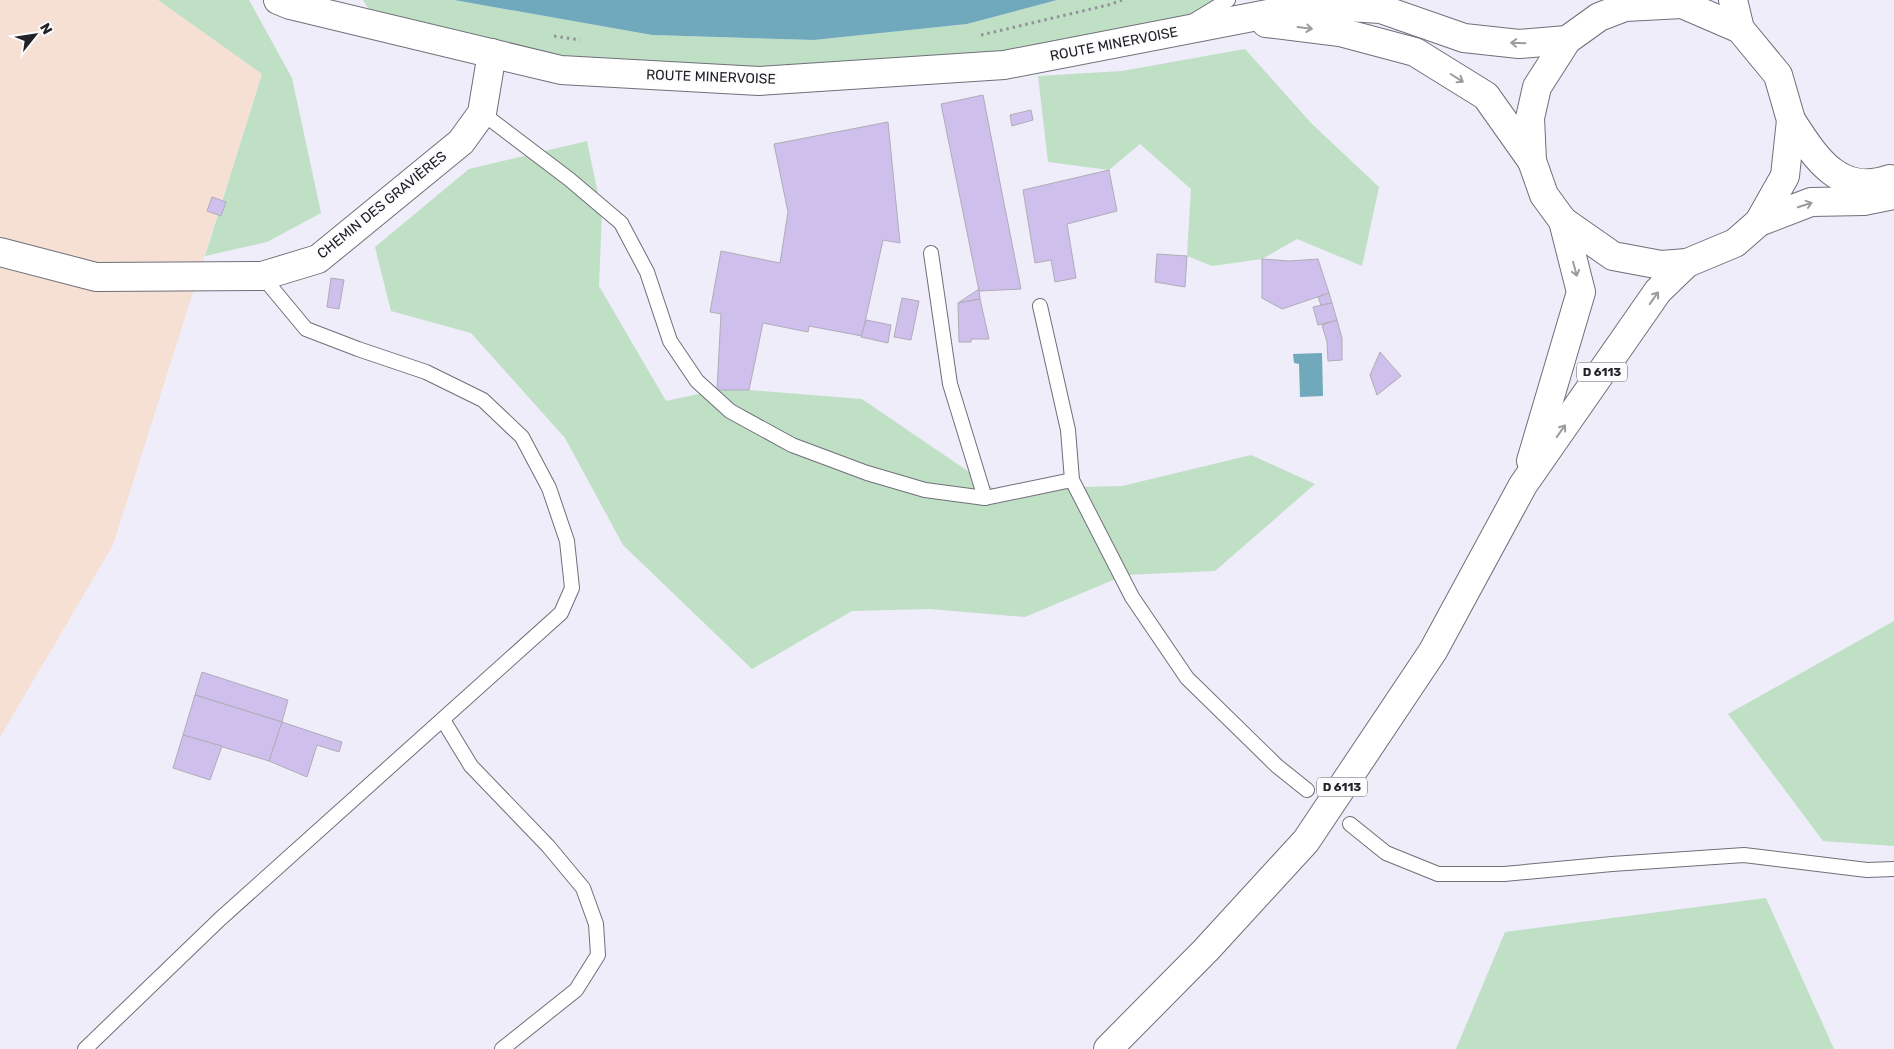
<svg xmlns="http://www.w3.org/2000/svg" width="1894" height="1049" font-family="Rubik,sans-serif">
  <rect width="100%" height="100%" fill="#eeedf9"/>
  <path fill="#f6e0d3" d="M0,0H158L262,74L113,545L0,737Z"/>
  <g fill="#c0e0c6">
    <path d="M158,0H249L292,78L321,213L267,242L205,256L262,74Z"/>
    <path d="M363,0H454L652,35L814,40L967,24L1057,0H1215L1175,32L1004,65L561,70L380,27Z"/>
    <path d="M1245,49L1312,124L1379,187L1362,266L1297,239L1262,259L1212,266L1187,256L1191,189L1140,144L1109,170L1048,162L1038,76L1122,71Z"/>
    <path d="M587,141L602,213L599,286L666,401L717,390H749L862,399L994,489L1122,486L1251,455L1315,484L1215,571L1125,575L1025,617L930,609L852,611L752,669L623,545L565,438L471,333L391,311L375,247L469,169Z"/>
    <path d="M1894,621V846L1823,841L1728,714Z"/>
    <path d="M1766,898L1834,1049H1456L1505,932Z"/>
  </g>
  <g fill="#71a9bc">
    <path d="M454,0H1057L967,24L814,40L652,35Z"/>
    <path d="M1322,353L1323,396L1300,397L1299,364L1294,363L1293,354Z"/>
  </g>
  <g fill="#cfbfec" stroke="#b0acb7">
    <path d="M983,95L1002,193L1021,289L979,291L941,104Z"/>
    <path d="M1031,110L1033,120L1012,126L1010,115Z"/>
    <path d="M888,122L900,243L883,240L862,336L809,326L808,332L763,323L749,390H717L721,314L710,312L721,251L780,263L788,212L774,144Z"/>
    <path d="M1109,170L1117,211L1067,224L1076,278L1055,282L1051,260L1035,263L1023,190Z"/>
    <path d="M212,197L226,202L221,216L207,211Z"/>
    <path d="M1157,254L1187,256L1185,287L1155,282Z"/>
    <path d="M1262,259L1290,261L1318,259L1329,293L1282,309L1262,298Z"/>
    <path d="M331,278L344,280L339,309L327,307Z"/>
    <path d="M979,289L980,299L958,303Z"/>
    <path d="M1329,293L1332,303L1321,305L1318,297Z"/>
    <path d="M902,298L919,301L911,340L894,337Z"/>
    <path d="M980,299L989,339H971V342H959L958,303Z"/>
    <path d="M1332,303L1337,320L1318,325L1313,307Z"/>
    <path d="M866,320L891,325L888,343L861,337Z"/>
    <path d="M1337,320L1342,338V360L1328,361L1327,342L1322,325Z"/>
    <path d="M1380,352L1401,376L1377,395L1370,375Z"/>
    <path d="M202,672L288,700L282,722L195,695Z"/>
    <path d="M195,695L282,722L269,761L183,735Z"/>
    <path d="M282,722L342,742L339,752L317,745L307,777L269,761Z"/>
    <path d="M183,735L222,746L210,780L173,768Z"/>
  </g>
  <g fill="none" stroke-linecap="round" stroke-linejoin="round">
    <defs>
      <g id="service">
        <path d="M1195,20L1228,0"/>
        <path d="M482,113L569,179L621,223L647,272L670,341L697,381L730,411L792,445L867,473L925,490L985,498L1072,480L1068,430L1040,306"/>
        <path d="M931,253L950,384L985,498"/>
        <path d="M1072,480L1132,597L1187,678L1277,766L1307,790"/>
        <path d="M443,720L471,766L548,846L583,888L596,924L598,955L576,990L502,1049"/>
        <path d="M1350,824L1386,853L1438,874H1504L1612,864L1744,855L1867,870L1894,869"/>
        <path d="M85,1049L220,919L561,613L572,588L567,541L549,488L522,437L483,400L426,372L358,349L306,329L262,276"/>
      </g>
      <path id="minor" d="M0,252L96,277L262,276L318,259L461,142L482,113L492,53"/>
      <g id="tertiary">
        <path d="M1791,120C1815,157 1839,197 1890,179"/>
        <path d="M1759,222L1811,202L1864,201L1894,195"/>
      </g>
      <g id="secondary">
        <path d="M278,0L290,5L561,70L759,81L1004,65L1314,5L1381,9L1464,38L1519,44L1567,40"/>
        <path d="M1266,23L1340,32L1415,52L1486,96L1532,161"/>
      </g>
      <g id="primary">
        <path d="M1563,221L1613,256L1661,265L1687,263L1735,243L1759,222L1785,176L1791,120L1778,75L1740,29L1733,0"/>
        <path d="M1531,461L1581,292L1563,221L1544,195L1532,161L1530,118L1537,87L1567,40L1599,17L1625,7L1682,4L1740,29"/>
        <path d="M1108,1049L1206,950L1306,841L1433,651L1523,485L1658,291L1687,263"/>
      </g>
    </defs>
    <use href="#service" stroke="#6f6f79" stroke-width="16"/>
    <use href="#minor" stroke="#6f6f79" stroke-width="30"/>
    <use href="#tertiary" stroke="#6f6f79" stroke-width="30"/>
    <use href="#secondary" stroke="#6f6f79" stroke-width="30"/>
    <use href="#primary" stroke="#6f6f79" stroke-width="30"/>
    <g stroke="#92919a" stroke-width="3" stroke-dasharray="2.5 4" stroke-linecap="butt">
      <path d="M981,35L1108,5L1122,0"/>
      <path d="M554,36L580,40"/>
    </g>
    <use href="#service" stroke="#fff" stroke-width="14"/>
    <use href="#minor" stroke="#fff" stroke-width="28"/>
    <use href="#tertiary" stroke="#fff" stroke-width="28"/>
    <use href="#secondary" stroke="#fff" stroke-width="28"/>
    <use href="#primary" stroke="#fff" stroke-width="28"/>
  </g>
  <defs><path id="oneway-shaft" d="M-6 0H5M1.5-3L5.5 0L1.5 3" fill="none" stroke-width="1.6" stroke-linecap="round" stroke-linejoin="round" transform="scale(1.25)"/></defs>
  <g stroke="#9c9c9d">
    <use href="#oneway-shaft" transform="translate(1305 28) rotate(7)"/>
    <use href="#oneway-shaft" transform="translate(1518 43) rotate(-178)"/>
    <use href="#oneway-shaft" transform="translate(1457 78) rotate(32)"/>
    <use href="#oneway-shaft" transform="translate(1805 205) rotate(-18)"/>
    <use href="#oneway-shaft" transform="translate(1575 269) rotate(75)"/>
    <use href="#oneway-shaft" transform="translate(1654 298) rotate(-55)"/>
    <use href="#oneway-shaft" transform="translate(1561 431) rotate(-55)"/>
  </g>
  <g text-anchor="middle" dominant-baseline="central" stroke-width="4.5" stroke-linejoin="round" paint-order="stroke">
    <g fill="#fcfcfe" stroke="#636367" stroke-width="1">
      <rect x="1577" y="362.5" width="50" height="19" rx="4"/>
      <rect x="1317" y="777.5" width="50" height="19" rx="4"/>
    </g>
    <g font-size="12" font-weight="bold" fill="#222226">
      <text x="1602" y="372">D 6113</text>
      <text x="1342" y="787">D 6113</text>
    </g>
    <g font-size="14" fill="#222226" stroke="#fcfcfe">
      <text transform="translate(1114 44) rotate(-11)">ROUTE MINERVOISE</text>
      <text transform="translate(711 77) rotate(2)">ROUTE MINERVOISE</text>
      <text transform="translate(382 205) rotate(-39)">CHEMIN DES GRAVIÈRES</text>
    </g>
  </g>
  <g transform="translate(35 35) rotate(60)" stroke="#fcfcfe" stroke-width="4" paint-order="stroke">
  <path d="M0-4L9 19L0 12L-9 19Z" fill="#222226"/>
  <text y="-8" font-size="14" font-weight="bold" text-anchor="middle" fill="#222226">N</text>
  </g>
</svg>
